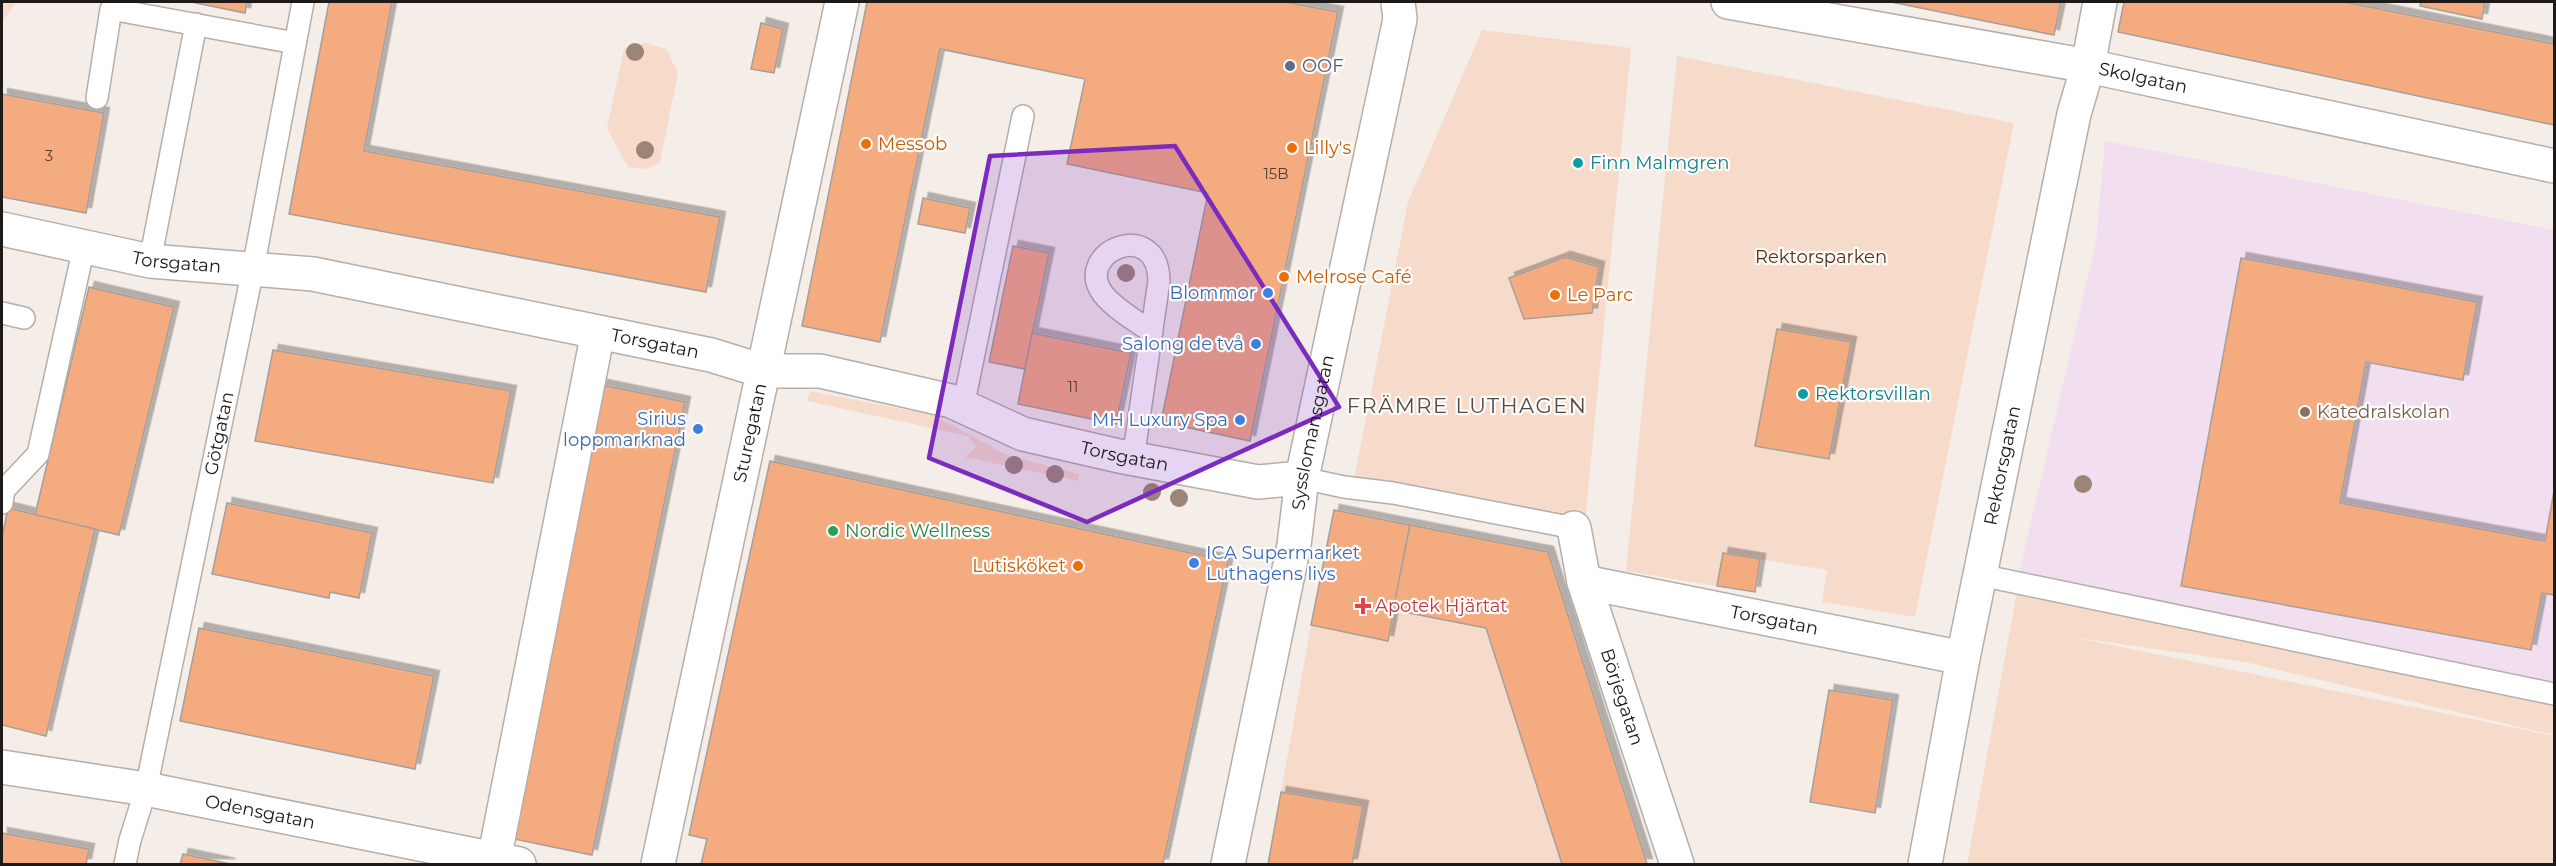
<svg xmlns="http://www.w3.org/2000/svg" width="2556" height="866" font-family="Montserrat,sans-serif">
  <defs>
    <filter id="shadow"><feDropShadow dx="5.5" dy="-5.5" stdDeviation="0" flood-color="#0004"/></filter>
  </defs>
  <rect width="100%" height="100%" fill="#f5ede8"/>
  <path fill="#f1dff0" d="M2105,141L2554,230V694L2017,582L2096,242Z"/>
  <g fill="#f6daca">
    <path d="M2,2H16L2,22Z"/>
    <path d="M1482,30L1631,48L1584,532L1353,485L1408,202Z"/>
    <path d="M646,43L666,49L678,73L660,162L647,169L628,167L607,128L624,49Z"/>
    <path d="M1677,56L2014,123L1915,617L1822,602L1827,570L1723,553L1717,586L1626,571Z"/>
    <path d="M810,391L933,415L1007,455L1079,474L1078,481L965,457L976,447L968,436L807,401Z"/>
    <path d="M2017,592L2554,704V735L2245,662L2073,637L2554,736V864H1967Z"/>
    <path d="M1393,610L1486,628L1562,864H1352L1363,806L1281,792L1311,625L1387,641Z"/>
  </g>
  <g fill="#f4ab80" stroke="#a69f9a" stroke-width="1.5" filter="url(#shadow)">
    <path d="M191,2H247L245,13Z"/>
    <path d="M329,2H392L364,151L720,217L706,292L289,214Z"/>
    <path d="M867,2H1286L1338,12L1250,441L1161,422L1208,193L1067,164L1085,79L940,49L880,342L802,326Z"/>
    <path d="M1891,2H2061L2054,35Z"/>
    <path d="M2124,2H2345L2554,44V125L2118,32Z"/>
    <path d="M2421,2H2485L2482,19L2420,6Z"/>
    <path d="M761,23L783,29L774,73L751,69Z"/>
    <path d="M2,94L104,113L86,213L2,197Z"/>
    <path d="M923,198L970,208L965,233L918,224Z"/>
    <path d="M1013,246L1049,253L1025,369L989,362Z"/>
    <path d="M1565,257L1599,267L1592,313L1524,319L1509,278Z"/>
    <path d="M2241,258L2477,302L2463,380L2366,362L2340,503L2545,541L2554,491V595L2542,593L2531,650L2181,586Z"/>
    <path d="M89,287L174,307L119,535L35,515Z"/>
    <path d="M1777,329L1851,342L1829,459L1755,446Z"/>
    <path d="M1032,333L1131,353L1116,424L1018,404Z"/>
    <path d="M273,350L511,391L493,483L255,441Z"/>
    <path d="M602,385L685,402L592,855L509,838Z"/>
    <path d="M770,461L1228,561L1163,864H701L707,839L689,835Z"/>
    <path d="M227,503L372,533L359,598L330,592L329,598L212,574Z"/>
    <path d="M8,508L95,529L46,736L2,725V537Z"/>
    <path d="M1334,510L1410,525L1388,641L1311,625Z"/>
    <path d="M1410,525L1548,552L1647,864H1562L1486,628L1393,610Z"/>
    <path d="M1723,553L1760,559L1755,592L1717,586Z"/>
    <path d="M199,628L434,676L415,769L180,721Z"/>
    <path d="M1829,690L1893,700L1875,813L1810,802Z"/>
    <path d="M1281,792L1363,806L1352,864H1268Z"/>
    <path d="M2,833L89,849L86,864H2Z"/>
    <path d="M183,854L230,864H180Z"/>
  </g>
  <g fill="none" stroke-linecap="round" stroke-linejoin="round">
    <defs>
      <g id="lane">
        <path d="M97,98L111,9L295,43"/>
        <path d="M150,261L196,24"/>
        <path d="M2,313L24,318"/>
        <path d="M963,407L1023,116"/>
        <path d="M1133,459L1159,281C1158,216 1072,252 1103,294C1115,309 1136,321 1152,332"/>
        <path d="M1302,478L1344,487L1393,493L1574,528"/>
        <path d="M2,503L4,490L38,454L84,247"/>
        <path d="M1980,575L2554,694"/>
        <path id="s1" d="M125,864L130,840L146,789L253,269L303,2"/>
      </g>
      <g id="street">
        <path id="s2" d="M1728,2L2088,66L2554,166"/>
        <path id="s3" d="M2,229L150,261L313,274L711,355L763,371H820L951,401L1023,434L1119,456L1258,482L1302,478"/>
        <path id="s4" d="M1574,528L1584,582L1677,864"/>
        <path id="s5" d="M1584,582L1963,658"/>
        <path id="s6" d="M2,767L146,789L519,864"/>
        <path d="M494,860L598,332"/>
        <path id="s7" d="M658,864L842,2"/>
        <path id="s8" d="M1228,864L1294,545L1302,478L1400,19L1398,2"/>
        <path id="s9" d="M1925,864L1963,658L2074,114L2088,66L2100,2"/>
      </g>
    </defs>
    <use href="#lane" stroke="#b5aea9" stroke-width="24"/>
    <use href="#street" stroke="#b5aea9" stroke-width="36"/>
    <use href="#lane" stroke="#fff" stroke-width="21"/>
    <use href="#street" stroke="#fff" stroke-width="33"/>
  </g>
  <g fill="#9c8476">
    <circle cx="635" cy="52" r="9"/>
    <circle cx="645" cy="150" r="9"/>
    <circle cx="1126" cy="273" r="9"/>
    <circle cx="1014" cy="465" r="9"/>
    <circle cx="1055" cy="474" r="9"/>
    <circle cx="2083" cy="484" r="9"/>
    <circle cx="1152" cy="492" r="9"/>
    <circle cx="1179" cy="498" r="9"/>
  </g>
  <path fill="#7b2cbf" fill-opacity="0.2" stroke="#7b2cbf" stroke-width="4.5" stroke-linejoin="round" d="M1175,146L1339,407L1087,522L929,458L990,156Z"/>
  <circle fill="#5c6f8a" stroke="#fffcfa" stroke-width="2" cx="1290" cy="66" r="6"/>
  <g fill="#e8710a" stroke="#fffcfa" stroke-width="2">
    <circle cx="866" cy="144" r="6"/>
    <circle cx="1292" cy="148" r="6"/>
    <circle cx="1284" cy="277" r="6"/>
    <circle cx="1555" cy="295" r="6"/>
    <circle cx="1078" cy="566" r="6"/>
  </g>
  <g fill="#0f9aa8" stroke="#fffcfa" stroke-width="2">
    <circle cx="1578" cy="163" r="6"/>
    <circle cx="1803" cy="394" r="6"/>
  </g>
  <g fill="#3f7fe0" stroke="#fffcfa" stroke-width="2">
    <circle cx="1268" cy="293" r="6"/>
    <circle cx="1256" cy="344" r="6"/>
    <circle cx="1240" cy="420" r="6"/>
    <circle cx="698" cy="429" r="6"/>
    <circle cx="1194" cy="563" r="6"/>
  </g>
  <circle fill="#8d6e63" stroke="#fffcfa" stroke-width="2" cx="2305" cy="412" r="6"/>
  <circle fill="#2e9e5b" stroke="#fffcfa" stroke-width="2" cx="833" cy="531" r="6"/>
  <path fill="#e0444e" stroke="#fffcfa" stroke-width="2" d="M1360 597h6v6h6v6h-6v6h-6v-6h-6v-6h6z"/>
  <g text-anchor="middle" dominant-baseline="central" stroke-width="4.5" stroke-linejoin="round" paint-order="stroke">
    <g font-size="15" fill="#533e33">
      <text x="49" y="155">3</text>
      <text x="1276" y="173">15B</text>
      <text x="1073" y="386">11</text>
    </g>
    <g font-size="18" fill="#4e5e75" stroke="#fffcfa" text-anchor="start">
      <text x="1302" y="66">OOF</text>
    </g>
    <g font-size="18" fill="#1d1a19" stroke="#fffcfa">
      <text stroke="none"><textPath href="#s2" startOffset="422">Skolgatan</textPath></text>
      <text stroke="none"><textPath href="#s3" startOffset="178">Torsgatan</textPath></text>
      <text stroke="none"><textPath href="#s3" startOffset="664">Torsgatan</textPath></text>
      <text stroke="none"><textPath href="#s7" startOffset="441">Sturegatan</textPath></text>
      <text stroke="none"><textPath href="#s8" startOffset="440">Sysslomansgatan</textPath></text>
      <text stroke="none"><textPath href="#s1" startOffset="441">Götgatan</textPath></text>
      <text stroke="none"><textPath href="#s3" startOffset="1150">Torsgatan</textPath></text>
      <text stroke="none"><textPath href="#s9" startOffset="406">Rektorsgatan</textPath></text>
      <text stroke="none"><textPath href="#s5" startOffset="194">Torsgatan</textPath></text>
      <text stroke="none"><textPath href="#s4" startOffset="176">Börjegatan</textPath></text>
      <text stroke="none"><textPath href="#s6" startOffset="262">Odensgatan</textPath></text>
    </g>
    <g font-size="18" fill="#c56008" stroke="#fffcfa" text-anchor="start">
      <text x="878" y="144">Messob</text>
      <text x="1304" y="148">Lilly's</text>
      <text x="1296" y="277">Melrose Café</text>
      <text x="1567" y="295">Le Parc</text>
      <text x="1066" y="566" text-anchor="end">Lutisköket</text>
    </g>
    <g font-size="18" fill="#0d838f" stroke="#fffcfa" text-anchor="start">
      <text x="1590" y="163">Finn Malmgren</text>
      <text x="1815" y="394">Rektorsvillan</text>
    </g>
    <g font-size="18" fill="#542f18" stroke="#fffcfa">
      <text x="1821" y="257">Rektorsparken</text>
    </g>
    <g font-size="18" fill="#366cbe" stroke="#fffcfa" text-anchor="end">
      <text x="1256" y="293">Blommor</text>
      <text x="1244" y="344">Salong de två</text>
      <text x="686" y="419">Sirius<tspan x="686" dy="21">loppmarknad</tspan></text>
      <text x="1228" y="420">MH Luxury Spa</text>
      <text x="1206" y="553" text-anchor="start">ICA Supermarket<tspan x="1206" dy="21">Luthagens livs</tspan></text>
    </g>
    <g font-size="18" fill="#785e54" stroke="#fffcfa" text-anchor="start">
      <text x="2317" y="412">Katedralskolan</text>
    </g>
    <g font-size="18" fill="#27864d" stroke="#fffcfa" text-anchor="start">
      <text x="845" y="531">Nordic Wellness</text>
    </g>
    <g font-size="18" fill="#be3a42" stroke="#fffcfa" text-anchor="start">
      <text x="1375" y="606">Apotek Hjärtat</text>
    </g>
    <g font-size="21" letter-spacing="1.5" fill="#524b47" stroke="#fffcfa">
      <text x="1467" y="405">FRÄMRE LUTHAGEN</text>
    </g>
  </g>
  <rect width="2556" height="866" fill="none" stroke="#1d1a19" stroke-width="6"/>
</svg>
